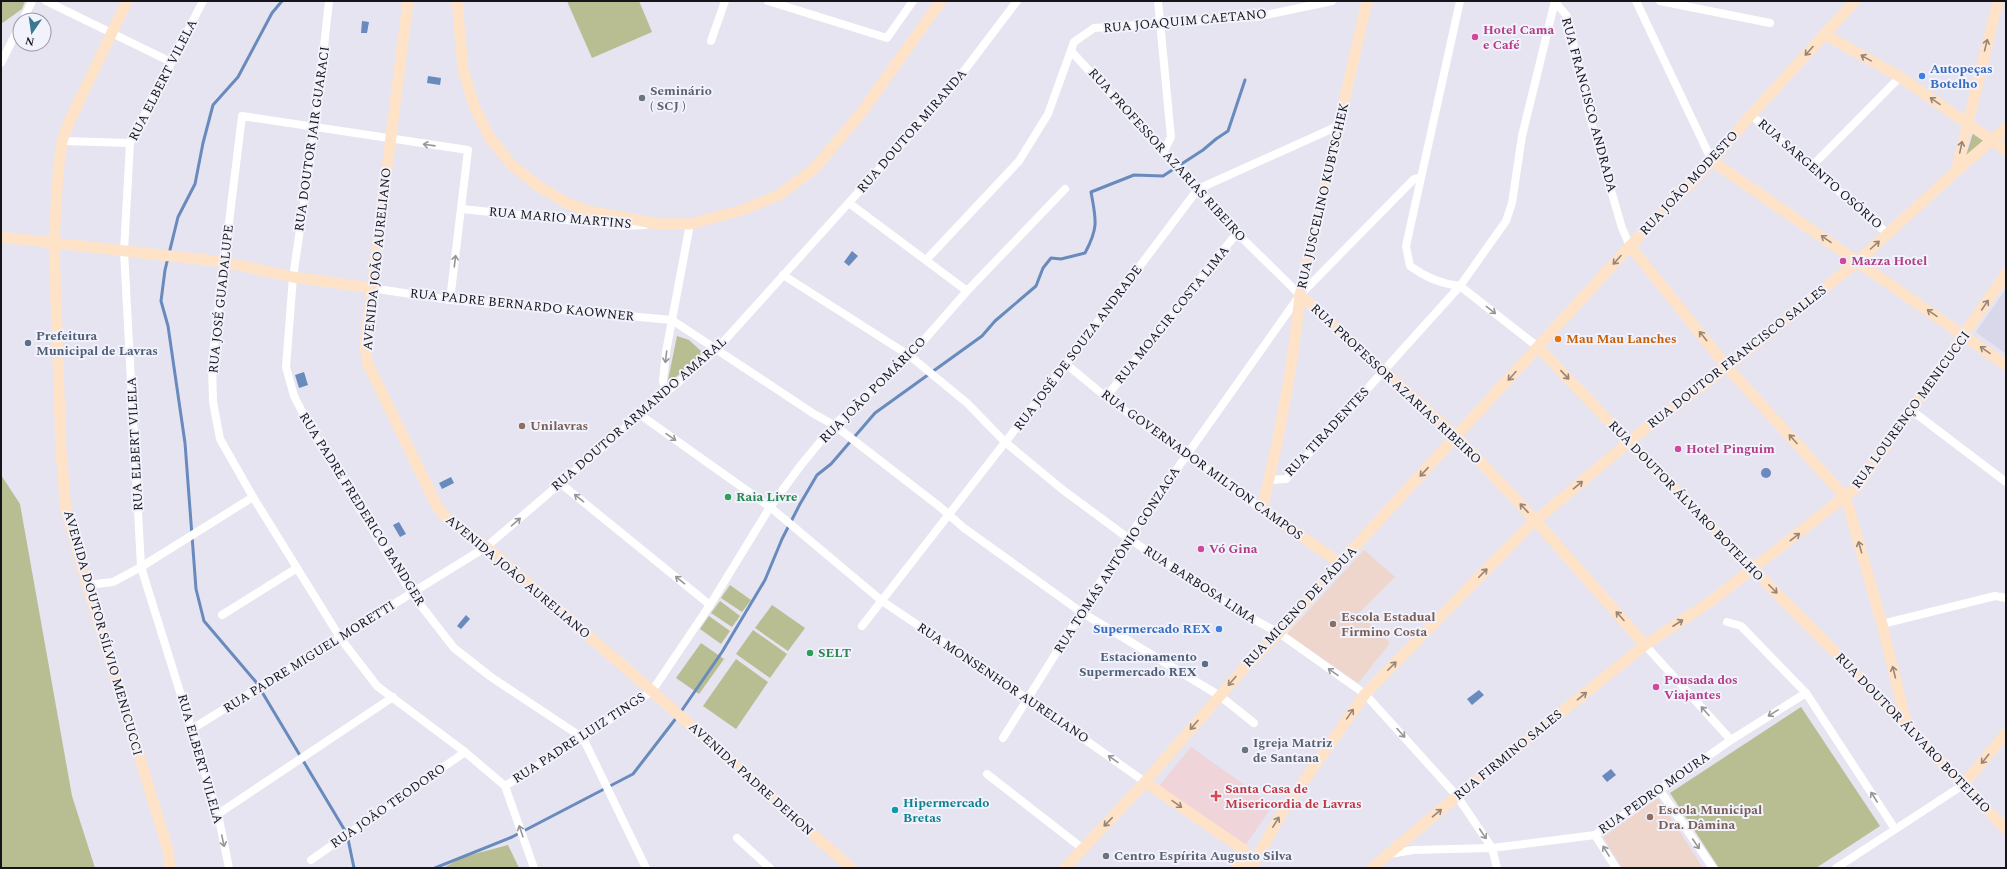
<svg xmlns="http://www.w3.org/2000/svg" width="2007" height="869" font-family="Spectral,serif">
  <rect width="100%" height="100%" fill="#e5e4f0"/>
  <path fill="#d9d7ea" d="M2006,289V354L1976,332Z"/>
  <g fill="#eed6cc">
    <path d="M1364,550L1395,577L1359,613L1390,643L1358,683L1287,634Z"/>
    <path d="M1658,798L1703,868H1622L1603,837Z"/>
  </g>
  <path fill="#efd4d9" d="M1191,747L1273,805L1245,846L1158,787Z"/>
  <g fill="#b8bd92">
    <path d="M1,1H25L22,9L1,24Z"/>
    <path d="M567,1H639L652,32L592,58Z"/>
    <path d="M1973,133L1986,140L1965,159Z"/>
    <path d="M677,336L689,340L703,353L667,385Z"/>
    <path d="M1,475L20,504L72,796L95,868H1Z"/>
    <path d="M730,585L751,600L742,612L721,598Z"/>
    <path d="M720,601L740,616L732,627L711,613Z"/>
    <path d="M772,605L805,628L788,651L755,628Z"/>
    <path d="M709,616L730,631L721,644L700,629Z"/>
    <path d="M753,630L787,654L770,678L736,654Z"/>
    <path d="M701,643L724,659L699,694L676,678Z"/>
    <path d="M736,659L768,682L736,729L703,706Z"/>
    <path d="M1801,707L1880,826L1816,868H1719L1670,793Z"/>
    <path d="M508,845L519,868H443L463,857Z"/>
  </g>
  <g fill="#698abc">
    <path d="M362,21L369,22L367,33H361Z"/>
    <path d="M428,76L441,78L440,85L427,83Z"/>
    <path d="M852,251L858,256L849,266L844,262Z"/>
    <path d="M304,372L308,385L299,388L295,375Z"/>
    <circle cx="1766" cy="473" r="5"/>
    <path d="M451,477L454,483L442,489L439,483Z"/>
    <path d="M399,522L406,534L400,537L393,525Z"/>
    <path d="M466,615L470,619L461,629L457,626Z"/>
    <path d="M1479,690L1484,695L1472,705L1467,699Z"/>
    <path d="M1611,769L1616,775L1607,782L1602,776Z"/>
  </g>
  <g fill="none" stroke-linecap="round" stroke-linejoin="round">
    <g stroke="#698abc" stroke-width="3">
      <path d="M282,1L272,13L238,77L213,105L203,143L195,184L178,217L165,270L161,301L168,326L185,443L196,589L204,621L256,682L347,834L354,868"/>
      <path d="M680,713L722,652L765,580L782,539L800,504L817,475L831,464L875,413L982,336L995,321L1036,286L1043,268L1051,258L1061,259L1085,253C1099,227 1096,220 1091,192L1134,175L1163,176L1203,150L1216,139L1228,131L1245,80"/>
      <path d="M435,868L512,837L633,774L677,717"/>
    </g>
    <g stroke="#fff" stroke-width="8">
      <path d="M46,1L171,62"/>
      <path d="M203,1L130,143L124,251L141,567L218,814L229,868"/>
      <path d="M329,1L315,128L293,277L286,367L294,396L313,433L412,594L454,648L491,677L583,738L646,868"/>
      <path d="M768,1L887,38L913,1"/>
      <path d="M1158,1L1171,137L1163,153"/>
      <path d="M1460,1L1406,246L1410,266C1425,277 1441,284 1460,286L1538,347"/>
      <path d="M1636,1L1712,161"/>
      <path d="M1660,1L1770,23"/>
      <path d="M1555,2L1567,16L1590,118L1622,228L1630,246"/>
      <path d="M23,20L32,1"/>
      <path d="M711,41L725,1"/>
      <path d="M1071,51L1237,233L1300,295"/>
      <path d="M1,63L20,25"/>
      <path d="M1751,115L1888,234"/>
      <path d="M62,141L130,143"/>
      <path d="M1811,167L1900,77"/>
      <path d="M849,203L967,291"/>
      <path d="M462,209L624,226L645,225"/>
      <path d="M927,259L1019,161L1048,114L1074,42L1094,28L1256,17L1332,1"/>
      <path d="M783,275L910,356L967,403L1005,442L1063,490L1128,538L1233,608L1279,633L1365,694L1457,796L1492,848L1497,868"/>
      <path d="M371,288L450,300L672,320L814,414L834,425L940,507L964,528L1081,612L1220,696L1254,723"/>
      <path d="M450,300L468,150L242,116L212,362L213,402L220,439L253,497L341,639L377,686L465,752L505,786L534,868"/>
      <path d="M1066,364L1106,397L1262,509"/>
      <path d="M666,393L663,381L666,352L690,224"/>
      <path d="M1106,397L1237,233"/>
      <path d="M1911,410L2006,482"/>
      <path d="M639,414L770,507L882,601L1026,698L1145,782"/>
      <path d="M1269,480L1286,479L1460,286L1506,221L1512,203L1522,136L1555,1"/>
      <path d="M560,483L710,605"/>
      <path d="M87,585L113,582L141,567L253,497"/>
      <path d="M222,615L297,568"/>
      <path d="M1727,622L1741,626L1806,693L1895,829"/>
      <path d="M1882,624L1995,596L2006,598"/>
      <path d="M862,626L1066,364L1198,189L1338,126"/>
      <path d="M1645,645L1731,740"/>
      <path d="M192,729L486,547L716,350L945,96L1017,1"/>
      <path d="M1003,738L1128,538L1300,295L1414,179L1421,177"/>
      <path d="M987,774L1082,848"/>
      <path d="M505,786L583,738L652,691L710,605L770,507L801,465L834,425L910,356L967,291L1065,189"/>
      <path d="M1659,789L1713,868"/>
      <path d="M218,814L393,697"/>
      <path d="M1595,835L1616,868"/>
      <path d="M737,838L770,868"/>
      <path d="M1390,854L1413,850L1492,848L1595,835L1731,740L1806,693"/>
      <path d="M311,860L465,752"/>
      <path d="M1836,868L1963,785"/>
    </g>
    <g stroke="#ffe3c8" stroke-width="11">
      <path d="M127,1L70,120L62,141L58,172L54,244L61,451L66,510L87,585L168,850L170,868"/>
      <path d="M408,1L365,343L367,362L437,506L445,517L486,547L652,691L851,868"/>
      <path d="M457,1L463,69L474,106L490,138L512,165L538,186L567,203L588,211L658,224H690L742,210L779,195L815,168L861,113L941,1"/>
      <path d="M1824,34L1900,77L2006,150"/>
      <path d="M1712,161L2006,365"/>
      <path d="M1956,171L1998,1"/>
      <path d="M1,237L224,262L293,277L371,288"/>
      <path d="M1630,246L1727,367L1846,498L1882,624L1907,726"/>
      <path d="M1300,295L1457,437L1536,521L1645,645"/>
      <path d="M1538,347C1692,510 1852,667 2006,829"/>
      <path d="M1340,563L1262,509C1279,439 1293,367 1300,295L1367,1"/>
      <path d="M1145,782L1244,850"/>
      <path d="M1963,785L2006,733"/>
      <path d="M1065,868L1145,782L1244,668L1279,633L1340,563L1630,246L1712,161L1751,115L1855,1"/>
      <path d="M1237,868L1244,858V850"/>
      <path d="M1251,868L1283,811L1365,694L1528,527L1637,435L1727,367L1858,261L1956,171L2006,128"/>
      <path d="M1372,868L1457,796L1645,645L1711,601L1857,487L2006,274"/>
    </g>
  </g>
  <defs><path id="oneway-shaft" d="M-6 0H5M1.5-3L5.5 0L1.5 3" fill="none" stroke-width="1.6" stroke-linecap="round" stroke-linejoin="round"/></defs>
  <g stroke="#968679">
    <use href="#oneway-shaft" transform="translate(1986 45) rotate(-76)"/>
    <use href="#oneway-shaft" transform="translate(1809 51) rotate(132)"/>
    <use href="#oneway-shaft" transform="translate(1866 58) rotate(-151)"/>
    <use href="#oneway-shaft" transform="translate(1935 101) rotate(-145)"/>
    <use href="#oneway-shaft" transform="translate(1961 147) rotate(-78)"/>
    <use href="#oneway-shaft" transform="translate(1826 239) rotate(-145)"/>
    <use href="#oneway-shaft" transform="translate(1875 245) rotate(-42)"/>
    <use href="#oneway-shaft" transform="translate(1617 260) rotate(132)"/>
    <use href="#oneway-shaft" transform="translate(1985 305) rotate(-56)"/>
    <use href="#oneway-shaft" transform="translate(1932 313) rotate(-145)"/>
    <use href="#oneway-shaft" transform="translate(1703 336) rotate(-129)"/>
    <use href="#oneway-shaft" transform="translate(1985 350) rotate(-145)"/>
    <use href="#oneway-shaft" transform="translate(1565 375) rotate(47)"/>
    <use href="#oneway-shaft" transform="translate(1512 376) rotate(132)"/>
    <use href="#oneway-shaft" transform="translate(1793 439) rotate(-132)"/>
    <use href="#oneway-shaft" transform="translate(1424 472) rotate(133)"/>
    <use href="#oneway-shaft" transform="translate(1578 485) rotate(-40)"/>
    <use href="#oneway-shaft" transform="translate(1524 508) rotate(-133)"/>
    <use href="#oneway-shaft" transform="translate(1795 537) rotate(-38)"/>
    <use href="#oneway-shaft" transform="translate(1860 547) rotate(-106)"/>
    <use href="#oneway-shaft" transform="translate(1483 573) rotate(-46)"/>
    <use href="#oneway-shaft" transform="translate(1773 589) rotate(45)"/>
    <use href="#oneway-shaft" transform="translate(1620 616) rotate(-132)"/>
    <use href="#oneway-shaft" transform="translate(1678 623) rotate(-33)"/>
    <use href="#oneway-shaft" transform="translate(1392 666) rotate(-45)"/>
    <use href="#oneway-shaft" transform="translate(1894 672) rotate(-104)"/>
    <use href="#oneway-shaft" transform="translate(1232 681) rotate(130)"/>
    <use href="#oneway-shaft" transform="translate(1582 696) rotate(-39)"/>
    <use href="#oneway-shaft" transform="translate(1350 714) rotate(-55)"/>
    <use href="#oneway-shaft" transform="translate(1194 725) rotate(131)"/>
    <use href="#oneway-shaft" transform="translate(1985 759) rotate(129)"/>
    <use href="#oneway-shaft" transform="translate(1177 804) rotate(35)"/>
    <use href="#oneway-shaft" transform="translate(1437 813) rotate(-40)"/>
    <use href="#oneway-shaft" transform="translate(1108 822) rotate(134)"/>
    <use href="#oneway-shaft" transform="translate(1276 822) rotate(-58)"/>
  </g>
  <g stroke="#969698">
    <use href="#oneway-shaft" transform="translate(429 145) rotate(-172)"/>
    <use href="#oneway-shaft" transform="translate(455 261) rotate(-83)"/>
    <use href="#oneway-shaft" transform="translate(1491 310) rotate(38)"/>
    <use href="#oneway-shaft" transform="translate(666 357) rotate(97)"/>
    <use href="#oneway-shaft" transform="translate(671 437) rotate(35)"/>
    <use href="#oneway-shaft" transform="translate(579 498) rotate(-141)"/>
    <use href="#oneway-shaft" transform="translate(516 522) rotate(-41)"/>
    <use href="#oneway-shaft" transform="translate(680 580) rotate(-141)"/>
    <use href="#oneway-shaft" transform="translate(1333 672) rotate(-145)"/>
    <use href="#oneway-shaft" transform="translate(1705 711) rotate(-132)"/>
    <use href="#oneway-shaft" transform="translate(1773 713) rotate(148)"/>
    <use href="#oneway-shaft" transform="translate(1401 733) rotate(48)"/>
    <use href="#oneway-shaft" transform="translate(1113 759) rotate(-145)"/>
    <use href="#oneway-shaft" transform="translate(1874 797) rotate(-123)"/>
    <use href="#oneway-shaft" transform="translate(521 831) rotate(-109)"/>
    <use href="#oneway-shaft" transform="translate(1483 834) rotate(56)"/>
    <use href="#oneway-shaft" transform="translate(223 841) rotate(78)"/>
    <use href="#oneway-shaft" transform="translate(1696 844) rotate(56)"/>
    <use href="#oneway-shaft" transform="translate(1606 851) rotate(-122)"/>
  </g>
  <g fill="#d1479c" stroke="#f2f2fd" stroke-width="1.5">
    <circle cx="1475" cy="37" r="4"/>
    <circle cx="1843" cy="261" r="4"/>
    <circle cx="1678" cy="449" r="4"/>
    <circle cx="1201" cy="549" r="4"/>
    <circle cx="1656" cy="687" r="4"/>
  </g>
  <g fill="#3f7fe0" stroke="#f2f2fd" stroke-width="1.5">
    <circle cx="1922" cy="76" r="4"/>
    <circle cx="1219" cy="629" r="4"/>
  </g>
  <g fill="#6b7280" stroke="#f2f2fd" stroke-width="1.5">
    <circle cx="642" cy="98" r="4"/>
    <circle cx="1245" cy="750" r="4"/>
    <circle cx="1106" cy="856" r="4"/>
  </g>
  <circle fill="#e8710a" stroke="#f2f2fd" stroke-width="1.5" cx="1558" cy="339" r="4"/>
  <g fill="#5c6f8a" stroke="#f2f2fd" stroke-width="1.5">
    <circle cx="28" cy="343" r="4"/>
    <circle cx="1205" cy="664" r="4"/>
  </g>
  <g fill="#8d6e63" stroke="#f2f2fd" stroke-width="1.5">
    <circle cx="522" cy="426" r="4"/>
    <circle cx="1333" cy="624" r="4"/>
    <circle cx="1650" cy="817" r="4"/>
  </g>
  <g fill="#2e9e5b" stroke="#f2f2fd" stroke-width="1.5">
    <circle cx="728" cy="497" r="4"/>
    <circle cx="810" cy="653" r="4"/>
  </g>
  <path fill="#e0444e" stroke="#f2f2fd" stroke-width="1.5" d="M1214 790h4v4h4v4h-4v4h-4v-4h-4v-4h4z"/>
  <circle fill="#0f9aa8" stroke="#f2f2fd" stroke-width="1.5" cx="895" cy="810" r="4"/>
  <g text-anchor="middle" dominant-baseline="central" stroke-width="4" stroke-linejoin="round" paint-order="stroke">
    <g font-size="13" fill="#151519" stroke="#f2f2fd">
      <text transform="translate(1185 21) rotate(-5)">RUA JOAQUIM CAETANO</text>
      <text transform="translate(163 80) rotate(-63)">RUA ELBERT VILELA</text>
      <text transform="translate(1589 105) rotate(75)">RUA FRANCISCO ANDRADA</text>
      <text transform="translate(912 131) rotate(-49)">RUA DOUTOR MIRANDA</text>
      <text transform="translate(312 139) rotate(-82)">RUA DOUTOR JAIR GUARACI</text>
      <text transform="translate(1167 155) rotate(48)">RUA PROFESSOR AZARIAS RIBEIRO</text>
      <text transform="translate(1820 174) rotate(41)">RUA SARGENTO OSÓRIO</text>
      <text transform="translate(1689 183) rotate(-47)">RUA JOÃO MODESTO</text>
      <text transform="translate(1323 196) rotate(-77)">RUA JUSCELINO KUBTSCHEK</text>
      <text transform="translate(560 218) rotate(5)">RUA MARIO MARTINS</text>
      <text transform="translate(377 259) rotate(-84)">AVENIDA JOÃO AURELIANO</text>
      <text transform="translate(221 299) rotate(-84)">RUA JOSÉ GUADALUPE</text>
      <text transform="translate(522 305) rotate(6)">RUA PADRE BERNARDO KAOWNER</text>
      <text transform="translate(1172 315) rotate(-51)">RUA MOACIR COSTA LIMA</text>
      <text transform="translate(1078 348) rotate(-53)">RUA JOSÉ DE SOUZA ANDRADE</text>
      <text transform="translate(1737 357) rotate(-38)">RUA DOUTOR FRANCISCO SALLES</text>
      <text transform="translate(1396 384) rotate(43)">RUA PROFESSOR AZARIAS RIBEIRO</text>
      <text transform="translate(873 390) rotate(-45)">RUA JOÃO POMÁRICO</text>
      <text transform="translate(1911 410) rotate(-54)">RUA LOURENÇO MENICUCCI</text>
      <text transform="translate(639 414) rotate(-41)">RUA DOUTOR ARMANDO AMARAL</text>
      <text transform="translate(1327 432) rotate(-47)">RUA TIRADENTES</text>
      <text transform="translate(135 444) rotate(-93)">RUA ELBERT VILELA</text>
      <text transform="translate(1202 465) rotate(36)">RUA GOVERNADOR MILTON CAMPOS</text>
      <text transform="translate(1686 501) rotate(46)">RUA DOUTOR ÁLVARO BOTELHO</text>
      <text transform="translate(362 509) rotate(58)">RUA PADRE FREDERICO BANDGER</text>
      <text transform="translate(1117 560) rotate(-57)">RUA TOMÁS ANTÔNIO GONZAGA</text>
      <text transform="translate(518 577) rotate(40)">AVENIDA JOÃO AURELIANO</text>
      <text transform="translate(1200 585) rotate(33)">RUA BARBOSA LIMA</text>
      <text transform="translate(1300 607) rotate(-47)">RUA MICENO DE PÁDUA</text>
      <text transform="translate(103 633) rotate(74)">AVENIDA DOUTOR SÍLVIO MENICUCCI</text>
      <text transform="translate(309 657) rotate(-32)">RUA PADRE MIGUEL MORETTI</text>
      <text transform="translate(1003 683) rotate(34)">RUA MONSENHOR AURELIANO</text>
      <text transform="translate(1913 733) rotate(46)">RUA DOUTOR ÁLVARO BOTELHO</text>
      <text transform="translate(579 738) rotate(-33)">RUA PADRE LUIZ TINGS</text>
      <text transform="translate(1508 755) rotate(-39)">RUA FIRMINO SALES</text>
      <text transform="translate(200 759) rotate(74)">RUA ELBERT VILELA</text>
      <text transform="translate(751 779) rotate(42)">AVENIDA PADRE DEHON</text>
      <text transform="translate(1654 793) rotate(-35)">RUA PEDRO MOURA</text>
      <text transform="translate(388 806) rotate(-35)">RUA JOÃO TEODORO</text>
    </g>
    <g font-size="13" font-weight="bold" fill="#b23c85" stroke="#f2f2fd" text-anchor="start">
      <text x="1483" y="30">Hotel Cama<tspan x="1483" dy="15">e Café</tspan></text>
      <text x="1851" y="261">Mazza Hotel</text>
      <text x="1686" y="449">Hotel Pinguim</text>
      <text x="1209" y="549">Vó Gina</text>
      <text x="1664" y="680">Pousada dos<tspan x="1664" dy="15">Viajantes</tspan></text>
    </g>
    <g font-size="13" font-weight="bold" fill="#366cbe" stroke="#f2f2fd" text-anchor="start">
      <text x="1930" y="69">Autopeças<tspan x="1930" dy="15">Botelho</tspan></text>
      <text x="1211" y="629" text-anchor="end">Supermercado REX</text>
    </g>
    <g font-size="13" font-weight="bold" fill="#5b616d" stroke="#f2f2fd" text-anchor="start">
      <text x="650" y="91">Seminário<tspan x="650" dy="15">( SCJ )</tspan></text>
      <text x="1253" y="743">Igreja Matriz<tspan x="1253" dy="15">de Santana</tspan></text>
      <text x="1114" y="856">Centro Espírita Augusto Silva</text>
    </g>
    <g font-size="13" font-weight="bold" fill="#4e5e75" stroke="#f2f2fd" text-anchor="start">
      <text x="36" y="336">Prefeitura<tspan x="36" dy="15">Municipal de Lavras</tspan></text>
      <text x="1197" y="657" text-anchor="end">Estacionamento<tspan x="1197" dy="15">Supermercado REX</tspan></text>
    </g>
    <g font-size="13" font-weight="bold" fill="#c56008" stroke="#f2f2fd" text-anchor="start">
      <text x="1566" y="339">Mau Mau Lanches</text>
    </g>
    <g font-size="13" font-weight="bold" fill="#785e54" stroke="#f2f2fd" text-anchor="start">
      <text x="530" y="426">Unilavras</text>
      <text x="1341" y="617">Escola Estadual<tspan x="1341" dy="15">Firmino Costa</tspan></text>
      <text x="1658" y="810">Escola Municipal<tspan x="1658" dy="15">Dra. Dâmina</tspan></text>
    </g>
    <g font-size="13" font-weight="bold" fill="#27864d" stroke="#f2f2fd" text-anchor="start">
      <text x="736" y="497">Raia Livre</text>
      <text x="818" y="653">SELT</text>
    </g>
    <g font-size="13" font-weight="bold" fill="#be3a42" stroke="#f2f2fd" text-anchor="start">
      <text x="1225" y="789">Santa Casa de<tspan x="1225" dy="15">Misericordia de Lavras</tspan></text>
    </g>
    <g font-size="13" font-weight="bold" fill="#0d838f" stroke="#f2f2fd" text-anchor="start">
      <text x="903" y="803">Hipermercado<tspan x="903" dy="15">Bretas</tspan></text>
    </g>
  </g>
  <rect width="2007" height="869" fill="none" stroke="#151519" stroke-width="4"/>
  <g transform="translate(32 32) rotate(193)"><circle r="19" fill="#f2f2fd" stroke="#9a9aa2"/>
  <path d="M0-3L7 15L0 10L-7 15Z" fill="#3c7890"/>
  <text y="-6" font-size="11" font-weight="bold" text-anchor="middle" fill="#151519">N</text>
  </g>
</svg>
